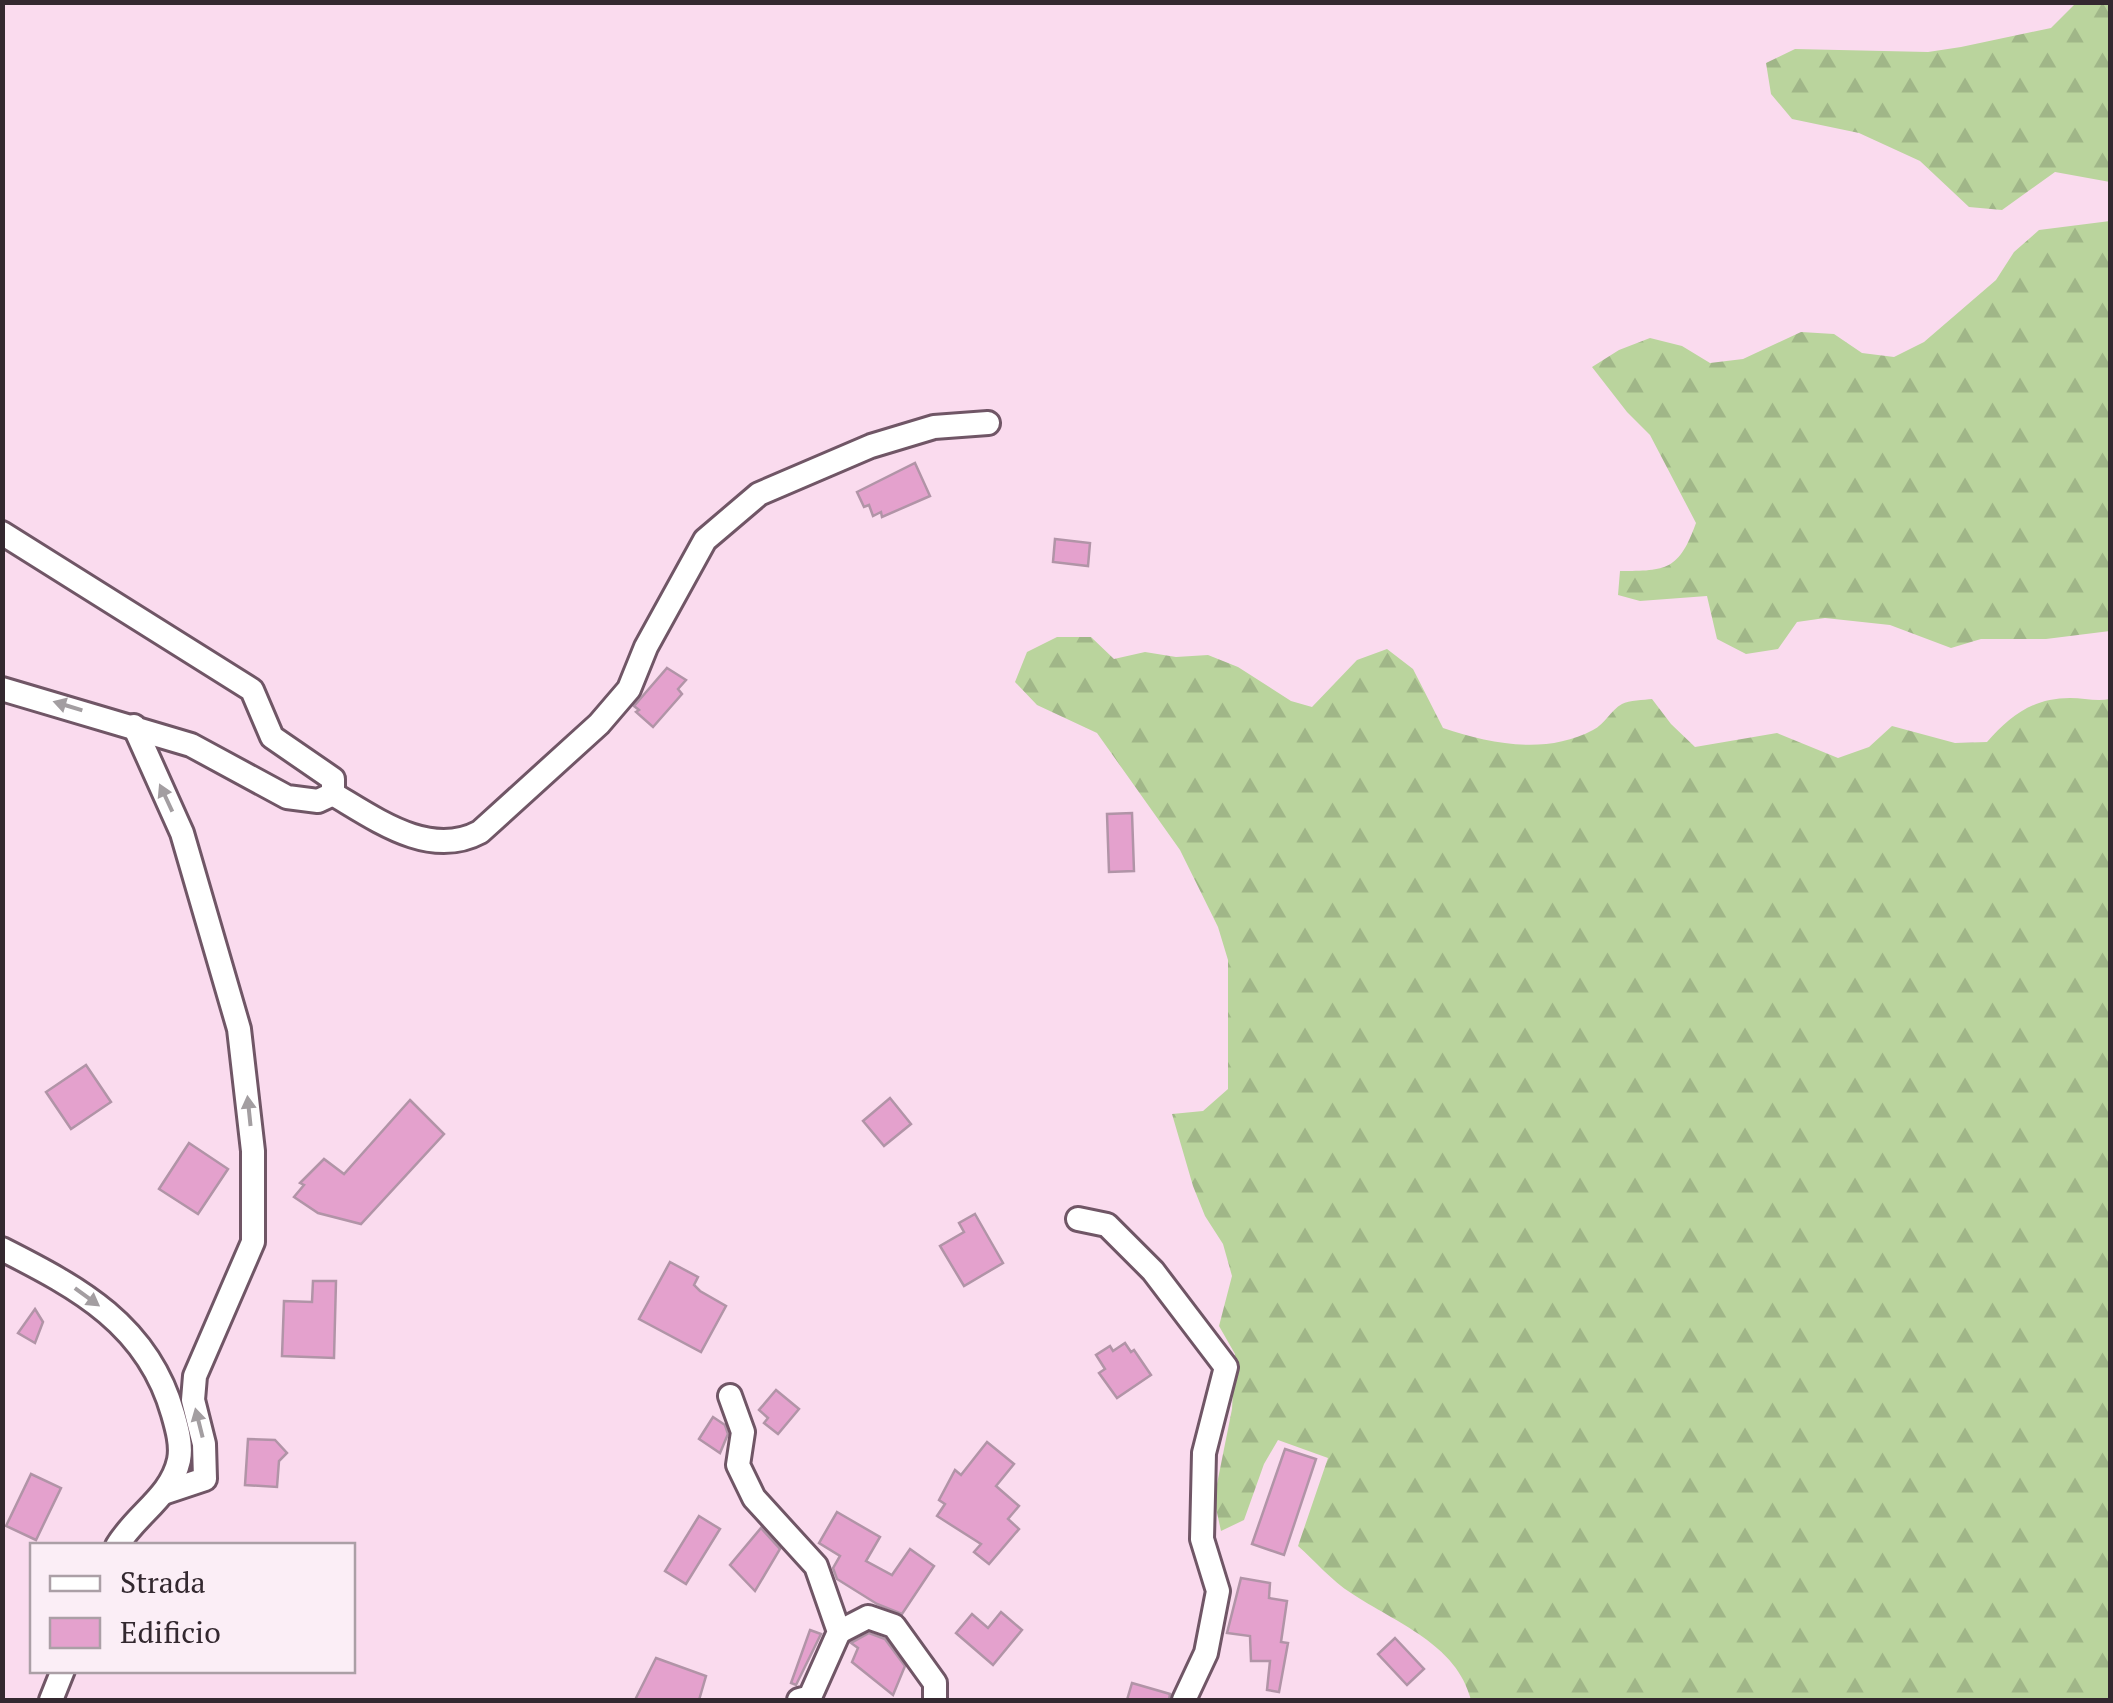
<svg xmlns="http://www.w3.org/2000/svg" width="2113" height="1703" font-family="'PT Serif',serif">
  <defs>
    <pattern id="forest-firs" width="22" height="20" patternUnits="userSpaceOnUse" patternTransform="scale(2.5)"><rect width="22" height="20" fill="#bad49d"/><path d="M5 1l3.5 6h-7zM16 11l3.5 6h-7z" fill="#a0b688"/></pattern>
  </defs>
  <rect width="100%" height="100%" fill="#fadbee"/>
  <g fill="url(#forest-firs)">
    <path d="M2076,3H2110V182L2055,172L2002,210L1969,207L1920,161L1859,133L1792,119L1771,94L1766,63L1795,49L1928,52L1961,47L2051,28Z"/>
    <path d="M2110,221V631L2046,639H1981L1951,648L1890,625L1825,618L1797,622L1778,649L1746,654L1717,639L1707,596L1640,601L1618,595L1620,571C1667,571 1679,570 1696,523L1650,435L1627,412L1592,367L1619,350L1650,338L1682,346L1710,363L1743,359L1801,332L1834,334L1862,353L1894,357L1924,342L1996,280L2014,252L2039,230Z"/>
    <path d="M1057,637H1091L1114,659L1145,652L1176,657L1208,655L1238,667L1291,701L1312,707L1357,660L1387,649L1413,669L1443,728C1491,744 1546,755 1593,730C1605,724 1611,710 1622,704C1629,700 1644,700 1652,699L1671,724L1695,747L1777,733L1838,758L1869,747L1892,726L1955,743L1987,742C2010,716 2033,698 2070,698C2084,698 2097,702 2110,699V1700H1471C1457,1644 1396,1623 1351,1593C1332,1581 1315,1561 1298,1546L1328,1458L1278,1440L1264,1464L1244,1520L1221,1531L1214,1499L1232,1409L1235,1354L1219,1326L1232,1276L1223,1244L1205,1216L1193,1186L1172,1114L1203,1111L1228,1089V960L1218,927L1180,850L1097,733L1037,705L1015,682L1027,652Z"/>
  </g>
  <g fill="#e4a1cd" stroke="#b194a7" stroke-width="2.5">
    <path d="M915,463L930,496L882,517L881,512L873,516L869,505L864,507L857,492Z"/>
    <path d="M1055,539L1090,543L1088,566L1053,562Z"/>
    <path d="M667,668L686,680L678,689L682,694L653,727L636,712L639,710L634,706Z"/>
    <path d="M1132,813L1134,871L1109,872L1107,814Z"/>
    <path d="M86,1065L111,1102L71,1129L46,1092Z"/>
    <path d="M890,1098L911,1124L884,1146L863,1121Z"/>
    <path d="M410,1100L444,1134L361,1224L318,1213L294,1197L304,1185L300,1183L324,1159L344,1174Z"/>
    <path d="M189,1143L228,1169L198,1214L159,1189Z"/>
    <path d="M975,1214L1003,1263L964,1286L940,1246L964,1232L959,1223Z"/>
    <path d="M670,1262L698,1277L694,1285L700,1291L726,1306L701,1352L639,1319Z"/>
    <path d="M313,1281H336L334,1358L282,1356L284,1301L312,1302Z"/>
    <path d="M35,1309L43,1322L35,1343L18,1333Z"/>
    <path d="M1125,1343L1131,1352L1134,1350L1151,1375L1117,1398L1099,1373L1105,1369L1096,1355L1110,1346L1113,1351Z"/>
    <path d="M776,1390L799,1409L778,1434L764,1423L768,1418L759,1410Z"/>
    <path d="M713,1417L725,1425L728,1434L720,1453L699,1439Z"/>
    <path d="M248,1439L275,1440L287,1453L279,1461L277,1487L245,1485Z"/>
    <path d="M987,1442L1014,1464L996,1486L1019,1506L1008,1519L1019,1529L989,1564L974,1552L981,1544L937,1516L945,1504L939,1500L955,1470L961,1475Z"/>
    <path d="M1285,1449L1316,1459L1284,1555L1252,1544Z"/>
    <path d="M31,1474L61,1488L36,1540L6,1526Z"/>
    <path d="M837,1512L880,1537L866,1561L892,1575L910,1549L934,1566L902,1614L877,1604L837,1579L833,1568L840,1556L819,1543Z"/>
    <path d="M699,1516L720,1529L686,1584L665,1571Z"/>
    <path d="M761,1528L780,1549L755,1591L730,1565Z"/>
    <path d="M1241,1578L1270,1583L1269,1598L1287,1601L1281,1642L1288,1643L1279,1692L1267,1690L1270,1661H1251L1250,1636L1227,1633Z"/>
    <path d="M1001,1612L1022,1630L993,1665L956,1633L972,1614L988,1628Z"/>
    <path d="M810,1630L821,1634L796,1685L791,1683Z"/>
    <path d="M869,1633L885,1639L905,1666L893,1695L852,1662L858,1648L851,1643Z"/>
    <path d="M1395,1638L1424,1669L1407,1685L1378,1654Z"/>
    <path d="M656,1658L706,1676L699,1700H635Z"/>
    <path d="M1132,1683L1170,1694L1169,1700H1127Z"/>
  </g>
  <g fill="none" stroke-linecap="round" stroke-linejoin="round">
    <defs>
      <g id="minor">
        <path d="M2,533L252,690L272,737L333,779V794"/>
        <path d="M2,689L191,745L287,797L318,801L333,794"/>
        <path d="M134,726L182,833L239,1029L253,1151V1242L195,1376L193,1400L204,1444L205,1479L166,1492"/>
        <path d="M333,794C377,820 430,859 480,832L599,724L629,689L646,647L705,540L759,494L871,446L934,427L988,423"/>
        <path d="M1078,1219L1107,1225L1153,1271L1226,1367L1204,1453L1202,1539L1218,1591L1206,1653L1184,1700"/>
        <path d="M2,1249C79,1288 148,1325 173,1414C177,1428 182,1445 179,1460C171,1497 136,1514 117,1546"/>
        <path d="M730,1396L743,1432L738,1465L754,1498L816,1566L839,1632L810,1697L799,1700"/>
        <path d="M839,1632L868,1617L894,1626L935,1683V1700"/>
        <path d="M51,1700L63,1670"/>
      </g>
    </defs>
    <use href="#minor" stroke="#705666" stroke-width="28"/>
    <use href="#minor" stroke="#fff" stroke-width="22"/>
  </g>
  <defs><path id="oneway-solid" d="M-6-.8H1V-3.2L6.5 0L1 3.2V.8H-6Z" transform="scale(2.5)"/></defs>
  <g fill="#a39ea1">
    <use href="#oneway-solid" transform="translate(68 706) rotate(-163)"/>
    <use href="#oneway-solid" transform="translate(166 798) rotate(-115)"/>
    <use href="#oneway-solid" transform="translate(249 1111) rotate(-96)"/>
    <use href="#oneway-solid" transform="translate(87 1297) rotate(36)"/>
    <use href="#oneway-solid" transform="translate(199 1423) rotate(-104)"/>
  </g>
  <rect width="2113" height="1703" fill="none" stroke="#33282f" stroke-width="10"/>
  <rect x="30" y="1543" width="325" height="130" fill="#fbeef6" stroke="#ab9fa6" stroke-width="2.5"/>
  <rect x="50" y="1576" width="50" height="15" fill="#ffffff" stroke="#ab9fa6" stroke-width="2.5"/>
  <text x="120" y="1593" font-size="30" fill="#33282f">Strada</text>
  <rect x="50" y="1618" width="50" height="30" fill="#e4a1cd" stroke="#ab9fa6" stroke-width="2.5"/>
  <text x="120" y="1643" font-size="30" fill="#33282f">Edificio</text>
</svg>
